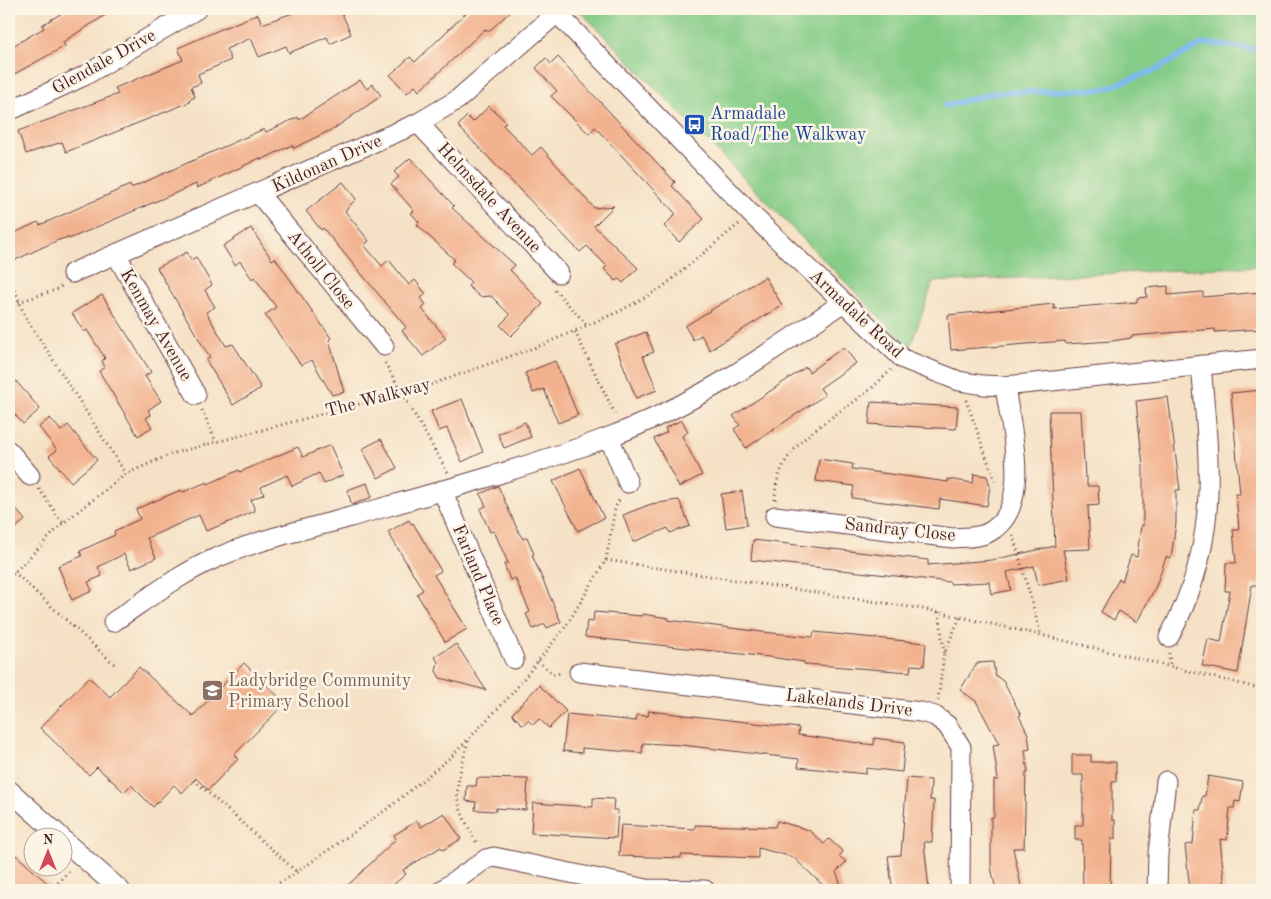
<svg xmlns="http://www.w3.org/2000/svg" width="1271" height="899" font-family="'Old Standard TT',serif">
  <rect width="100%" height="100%" fill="#fcf5e5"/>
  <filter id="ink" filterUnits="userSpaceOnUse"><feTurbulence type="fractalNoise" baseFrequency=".02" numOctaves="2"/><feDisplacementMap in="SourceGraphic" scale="10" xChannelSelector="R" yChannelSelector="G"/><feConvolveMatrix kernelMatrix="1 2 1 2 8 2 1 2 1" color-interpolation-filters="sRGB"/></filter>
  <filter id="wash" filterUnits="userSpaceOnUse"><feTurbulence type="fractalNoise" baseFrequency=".0096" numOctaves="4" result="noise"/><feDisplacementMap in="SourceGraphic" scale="20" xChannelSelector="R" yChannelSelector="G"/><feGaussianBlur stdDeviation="1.12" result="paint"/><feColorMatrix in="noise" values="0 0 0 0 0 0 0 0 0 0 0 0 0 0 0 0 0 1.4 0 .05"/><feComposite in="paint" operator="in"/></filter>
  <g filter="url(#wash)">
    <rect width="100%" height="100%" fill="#f5e1c5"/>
    <path fill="#85cc87" stroke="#687659" d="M578,9H1262V266L933,282L910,348Z"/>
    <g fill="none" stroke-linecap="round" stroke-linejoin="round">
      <path stroke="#7cb9ef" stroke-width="5.5" d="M945,106L993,93L1105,89L1155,70L1204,43L1262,50"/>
    </g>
    <g id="blocks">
      <g fill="#f2b28f">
        <path d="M69,9H115L63,42L65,46L9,77V48L44,28L42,25Z"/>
        <path d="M304,9L306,14L318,9H340L351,34L330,44L327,37L289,53L286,46L259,57L251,38L226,49L231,60L198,74L201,83L191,87L195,97L189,100L190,102L66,152L62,142L26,154L18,131L118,94L115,88L183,60L178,48L226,27L258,14L262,24Z"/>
        <path d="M470,9H513L488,32L485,29L419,91L415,86L407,93L390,75L410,57L415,62Z"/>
        <path d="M558,57L675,182L672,186L704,219L679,242L664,226L676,214L595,127L589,134L551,96L557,91L536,68L546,58L551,64Z"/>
        <path d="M360,80L367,89L373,84L381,96L335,128L294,148L292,145L261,160L260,158L197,188L196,184L69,239L68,237L56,241L9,263V241L15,239L12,234L38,222L40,225L130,185L131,188L264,129L266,132L298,117L299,120Z"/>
        <path d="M489,106L506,122L503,125L532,155L541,147L594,208L614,206L594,226L638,268L623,283L619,279L616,281L604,269L607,266L587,246L580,252L458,126L467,116L473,122Z"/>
        <path d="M410,158L454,206L452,208L515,265L510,270L543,304L511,336L500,325L510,315L491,296L480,297L468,286L471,282L451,263L455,260L417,225L419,222L411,213L414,211L391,184L399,177L394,172Z"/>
        <path d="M343,182L356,199L345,211L369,241L364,245L382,266L389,260L409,285L415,280L426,294L421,298L426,305L422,309L446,338L423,356L402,331L406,327L323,228L321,230L306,211Z"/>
        <path d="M251,228L272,260L275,258L331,338L329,340L344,392L332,395L312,360L301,365L265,315L276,307L254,277L252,279L240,261L235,265L223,246Z"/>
        <path d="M187,252L191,260L196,257L212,285L205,290L215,307L206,312L226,346L233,344L261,388L233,405L206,360L210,358L157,268Z"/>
        <path d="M765,277L782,305L710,350L701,335L693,340L685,326Z"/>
        <path d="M1168,286V295L1203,292V297L1262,292V329L1215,332V329L1131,336V338L1112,341L1066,344L1065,341L951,350L948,315L1054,304V309L1137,302V298L1147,297L1146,288Z"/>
        <path d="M102,295L151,372L145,376L161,401L148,410L151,415L146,418L152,427L138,436L99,371L105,367L102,361L105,358L87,330L84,332L72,313Z"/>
        <path d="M646,332L654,352L643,356L657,390L636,398L615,344Z"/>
        <path d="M844,347L856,363L820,388L825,395L746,448L734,429L740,425L733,416L806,367L809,372Z"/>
        <path d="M555,361L578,415L558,423L544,389L533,393L525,373Z"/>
        <path d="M9,373L40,409L23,424L9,408Z"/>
        <path d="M1262,390V549L1260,585H1252L1238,673L1202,666L1208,639L1221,642L1230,591H1225L1226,563H1236L1233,530H1239L1236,494H1240L1231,393Z"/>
        <path d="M1168,397L1180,490H1176V523L1171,558L1166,557L1156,586L1137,622L1119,611L1114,620L1101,612L1119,579L1122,581L1131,555L1137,557L1141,525L1143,526V466L1136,401Z"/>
        <path d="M462,399L483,452L462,462L447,428L439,431L431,411Z"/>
        <path d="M871,402L958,407L956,429L869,424Z"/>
        <path d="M1049,411H1081L1085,478L1087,477V486H1098L1099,505L1088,506L1090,549L1063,550L1069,579L1038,585L1034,566L1007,572L1011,590L991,594L989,582L950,584V582L751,560L753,540L928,560V565L992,560L1055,546Z"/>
        <path d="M50,418L61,431L68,425L97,460L71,482L49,456L57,450L39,427Z"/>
        <path d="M682,420L688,432L682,436L702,475L679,487L654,439L667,432L665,428Z"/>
        <path d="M525,422L531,437L504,448L498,434Z"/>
        <path d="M381,439L397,468L378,478L362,449Z"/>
        <path d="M330,445L343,475L324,484L319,473L292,486L287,475L261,487L264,494L251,500L255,511L239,518L206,531L199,515L147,538L156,558L131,569L124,554L98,567L102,576L88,582L92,591L72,600L58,566L82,556L80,551L115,535L114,531L140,519L136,509L181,490L183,492L207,482L208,484L239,470L240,472L298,447L303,457Z"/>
        <path d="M819,459L853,464L852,469L948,482V479L973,483L974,474L987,476L990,486L987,506L940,499L939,509L852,498L854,486L816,481Z"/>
        <path d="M580,468L604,518L578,531L553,481Z"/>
        <path d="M367,483L372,497L352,505L347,490Z"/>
        <path d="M498,486L519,533L523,539L527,537L534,554L532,555L561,622L547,628L545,624L533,629L526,614L530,612L515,578L510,580L504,564L508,563L494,531L490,532L480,509L486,506L480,494Z"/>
        <path d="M742,491L747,525L726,528L721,494Z"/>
        <path d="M679,500L690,526L670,533L668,528L633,542L623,515L651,504Z"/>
        <path d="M9,501L25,520L9,534Z"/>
        <path d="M409,520L411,524L413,523L441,571L434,575L467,629L445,642L417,594L423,590L388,532Z"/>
        <path d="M594,612L642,616V614L669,618L668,620L762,632L813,637L814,632L926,643L924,666L911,665L910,672L804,664V662L769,657L585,637L587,621L593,622Z"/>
        <path d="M456,644L486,690L440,678L436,671L438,662L435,657Z"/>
        <path d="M993,662L995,675L1003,681L1021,715L1019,716L1028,734L1030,749L1025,750L1028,773H1026L1024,848H1013L1021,886L1003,890H996L991,867V817H994V780H998L993,745L999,744L976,701L960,690L977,663Z"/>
        <path d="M244,663L285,703L234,755L238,759L208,790L196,778L182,793L174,785L153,807L131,785L124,792L97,767L89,775L40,728L89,677L110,697L139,667L193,716Z"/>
        <path d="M539,685L566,711L549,728L539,719L533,725L528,720L523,725L512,714Z"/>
        <path d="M649,711L799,728L798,735L874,745V738L905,742L902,772L866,768V774L798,767L799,759L682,745L643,743L642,753L582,748V753L563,751L567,714L636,721L637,715L648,716Z"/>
        <path d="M1072,755H1091V762H1116V782H1112V820H1115V839H1111L1110,890L1083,889L1082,840H1075V825H1083V775H1072Z"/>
        <path d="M1208,776L1243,782L1240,802L1235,801L1234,808H1230L1227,840L1220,839L1225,890H1190L1185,845L1193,844L1196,810H1200L1202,796H1205Z"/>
        <path d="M477,778L528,779L526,810L496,808V811L475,810L476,802L466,801L467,786H476Z"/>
        <path d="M907,778L931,780L930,800H934L932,842H924L929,890H893L891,878L888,856L901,855Z"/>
        <path d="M593,798L614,799L613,810H618L616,838L531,833L533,803L593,807Z"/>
        <path d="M444,813L461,839L443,850L441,847L403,870L406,874L387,890H343L396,839L394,835L417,821L421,827Z"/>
        <path d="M777,821L809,830L824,844L829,839L843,852L839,856L846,862L836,872L843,890H828L793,857L758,848V858L681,855V858L619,856L621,825L695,829V825L775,827Z"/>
        <path d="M16,855L55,890H9V864Z"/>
      </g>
    </g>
  </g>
  <g filter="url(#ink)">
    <use href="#blocks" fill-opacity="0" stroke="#643c42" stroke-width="1"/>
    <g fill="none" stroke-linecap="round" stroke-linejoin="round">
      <defs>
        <g id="minor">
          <path d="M553,9L751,214L903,359L959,381L983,385L1005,386L1262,359"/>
          <path d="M9,111L84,76L197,9"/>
          <path d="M418,123L559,273"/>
          <path d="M259,194L384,346"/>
          <path d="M116,254L196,395"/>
          <path d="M72,273L418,123L457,100L557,13"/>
          <path d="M609,437L628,483"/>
          <path d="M9,451L30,476"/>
          <path d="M442,490L514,659"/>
          <path d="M775,516L953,538C967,537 983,538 994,529C1032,502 1010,425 1005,386"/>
          <path d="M113,622C146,600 179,574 216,558C257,540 303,530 347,518C434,493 523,469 609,437C694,405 769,354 842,303"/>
          <path d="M1169,637C1220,544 1210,467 1201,365"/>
          <path d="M579,672L921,712L935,716L947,725L961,747L960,890"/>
          <path d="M9,790L60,836"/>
          <path d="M62,839L120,890"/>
          <path d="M442,890L486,859L494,857L647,889L705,890"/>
          <path d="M1157,890L1158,854L1166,781"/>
        </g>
      </defs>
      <use href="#minor" stroke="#643c42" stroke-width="21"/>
      <g stroke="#643c42" stroke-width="3" stroke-dasharray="1 4" stroke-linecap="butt">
        <path d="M9,276L25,316L126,474"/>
        <path d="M555,290L586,324"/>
        <path d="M9,305L59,289L62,285"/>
        <path d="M575,332L616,416"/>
        <path d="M385,363L448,473"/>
        <path d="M966,400L996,484"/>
        <path d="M202,410L216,442"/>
        <path d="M39,489L63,523"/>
        <path d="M775,500C775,448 823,425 859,398C871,390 881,379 891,370"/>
        <path d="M1013,535L1041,635"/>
        <path d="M606,560L929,610L1041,635L1262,689"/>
        <path d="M14,572L114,664"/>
        <path d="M9,578L63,523L126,474L171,454L424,387L542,345L620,311L660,289L739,224"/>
        <path d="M939,612L944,653"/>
        <path d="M1169,653L1170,665"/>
        <path d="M538,661L553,674L563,673"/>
        <path d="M938,700L944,654L960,617"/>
        <path d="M468,741C455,793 450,795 477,843"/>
        <path d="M194,780L297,872"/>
        <path d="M51,890L71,869"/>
        <path d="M266,890L290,877L390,807L452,756L510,696L566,626L606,560L615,508L620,498"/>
      </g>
      <use href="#minor" stroke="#fff" stroke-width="19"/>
    </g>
  </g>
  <defs>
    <symbol id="bus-square" viewBox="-11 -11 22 22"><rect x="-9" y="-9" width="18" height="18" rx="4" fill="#1a4fb4" stroke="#fcf5e5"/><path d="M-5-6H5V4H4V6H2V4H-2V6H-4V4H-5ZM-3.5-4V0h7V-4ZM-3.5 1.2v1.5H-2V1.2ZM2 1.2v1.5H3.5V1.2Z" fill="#fff"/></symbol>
    <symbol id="school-square" viewBox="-11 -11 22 22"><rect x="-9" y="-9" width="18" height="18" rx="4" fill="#8d6e63" stroke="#fcf5e5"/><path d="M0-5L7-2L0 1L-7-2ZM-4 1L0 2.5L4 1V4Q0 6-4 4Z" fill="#fff"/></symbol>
  </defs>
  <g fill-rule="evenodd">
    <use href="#bus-square" x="682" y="112" width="25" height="25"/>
    <use href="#school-square" x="200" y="678" width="25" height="25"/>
  </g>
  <g text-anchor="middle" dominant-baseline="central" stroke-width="5" stroke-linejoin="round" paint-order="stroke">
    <g font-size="18" fill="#4a1f2b" stroke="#fcf5e5">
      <text transform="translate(104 62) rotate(-29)">Glendale Drive</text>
      <text transform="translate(327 164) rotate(-24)">Kildonan Drive</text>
      <text transform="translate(489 198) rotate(47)">Helmsdale Avenue</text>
      <text transform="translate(321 270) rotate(51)">Atholl Close</text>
      <text transform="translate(856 314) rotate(43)">Armadale Road</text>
      <text transform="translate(156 325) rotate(60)">Kenmay Avenue</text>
      <text transform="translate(378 398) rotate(-15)">The Walkway</text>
      <text transform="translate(900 530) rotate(6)">Sandray Close</text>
      <text transform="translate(478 575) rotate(67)">Farland Place</text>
      <text transform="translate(849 703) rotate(7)">Lakelands Drive</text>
    </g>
    <g font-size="18" fill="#164399" stroke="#fcf5e5" text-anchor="start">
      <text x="710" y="114">Armadale<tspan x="710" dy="21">Road/The Walkway</tspan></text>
    </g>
    <g font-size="18" fill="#785e54" stroke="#fcf5e5" text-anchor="start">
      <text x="228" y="681">Ladybridge Community<tspan x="228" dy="21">Primary School</tspan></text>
    </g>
  </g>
  <rect width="1271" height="899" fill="none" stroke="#fcf5e5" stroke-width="30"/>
  <g transform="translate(48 852)"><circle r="24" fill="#fcf5e5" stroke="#b59f9b"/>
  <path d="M0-4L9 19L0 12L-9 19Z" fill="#d1495b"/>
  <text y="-8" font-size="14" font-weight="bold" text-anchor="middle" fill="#4a1f2b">N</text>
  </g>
</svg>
